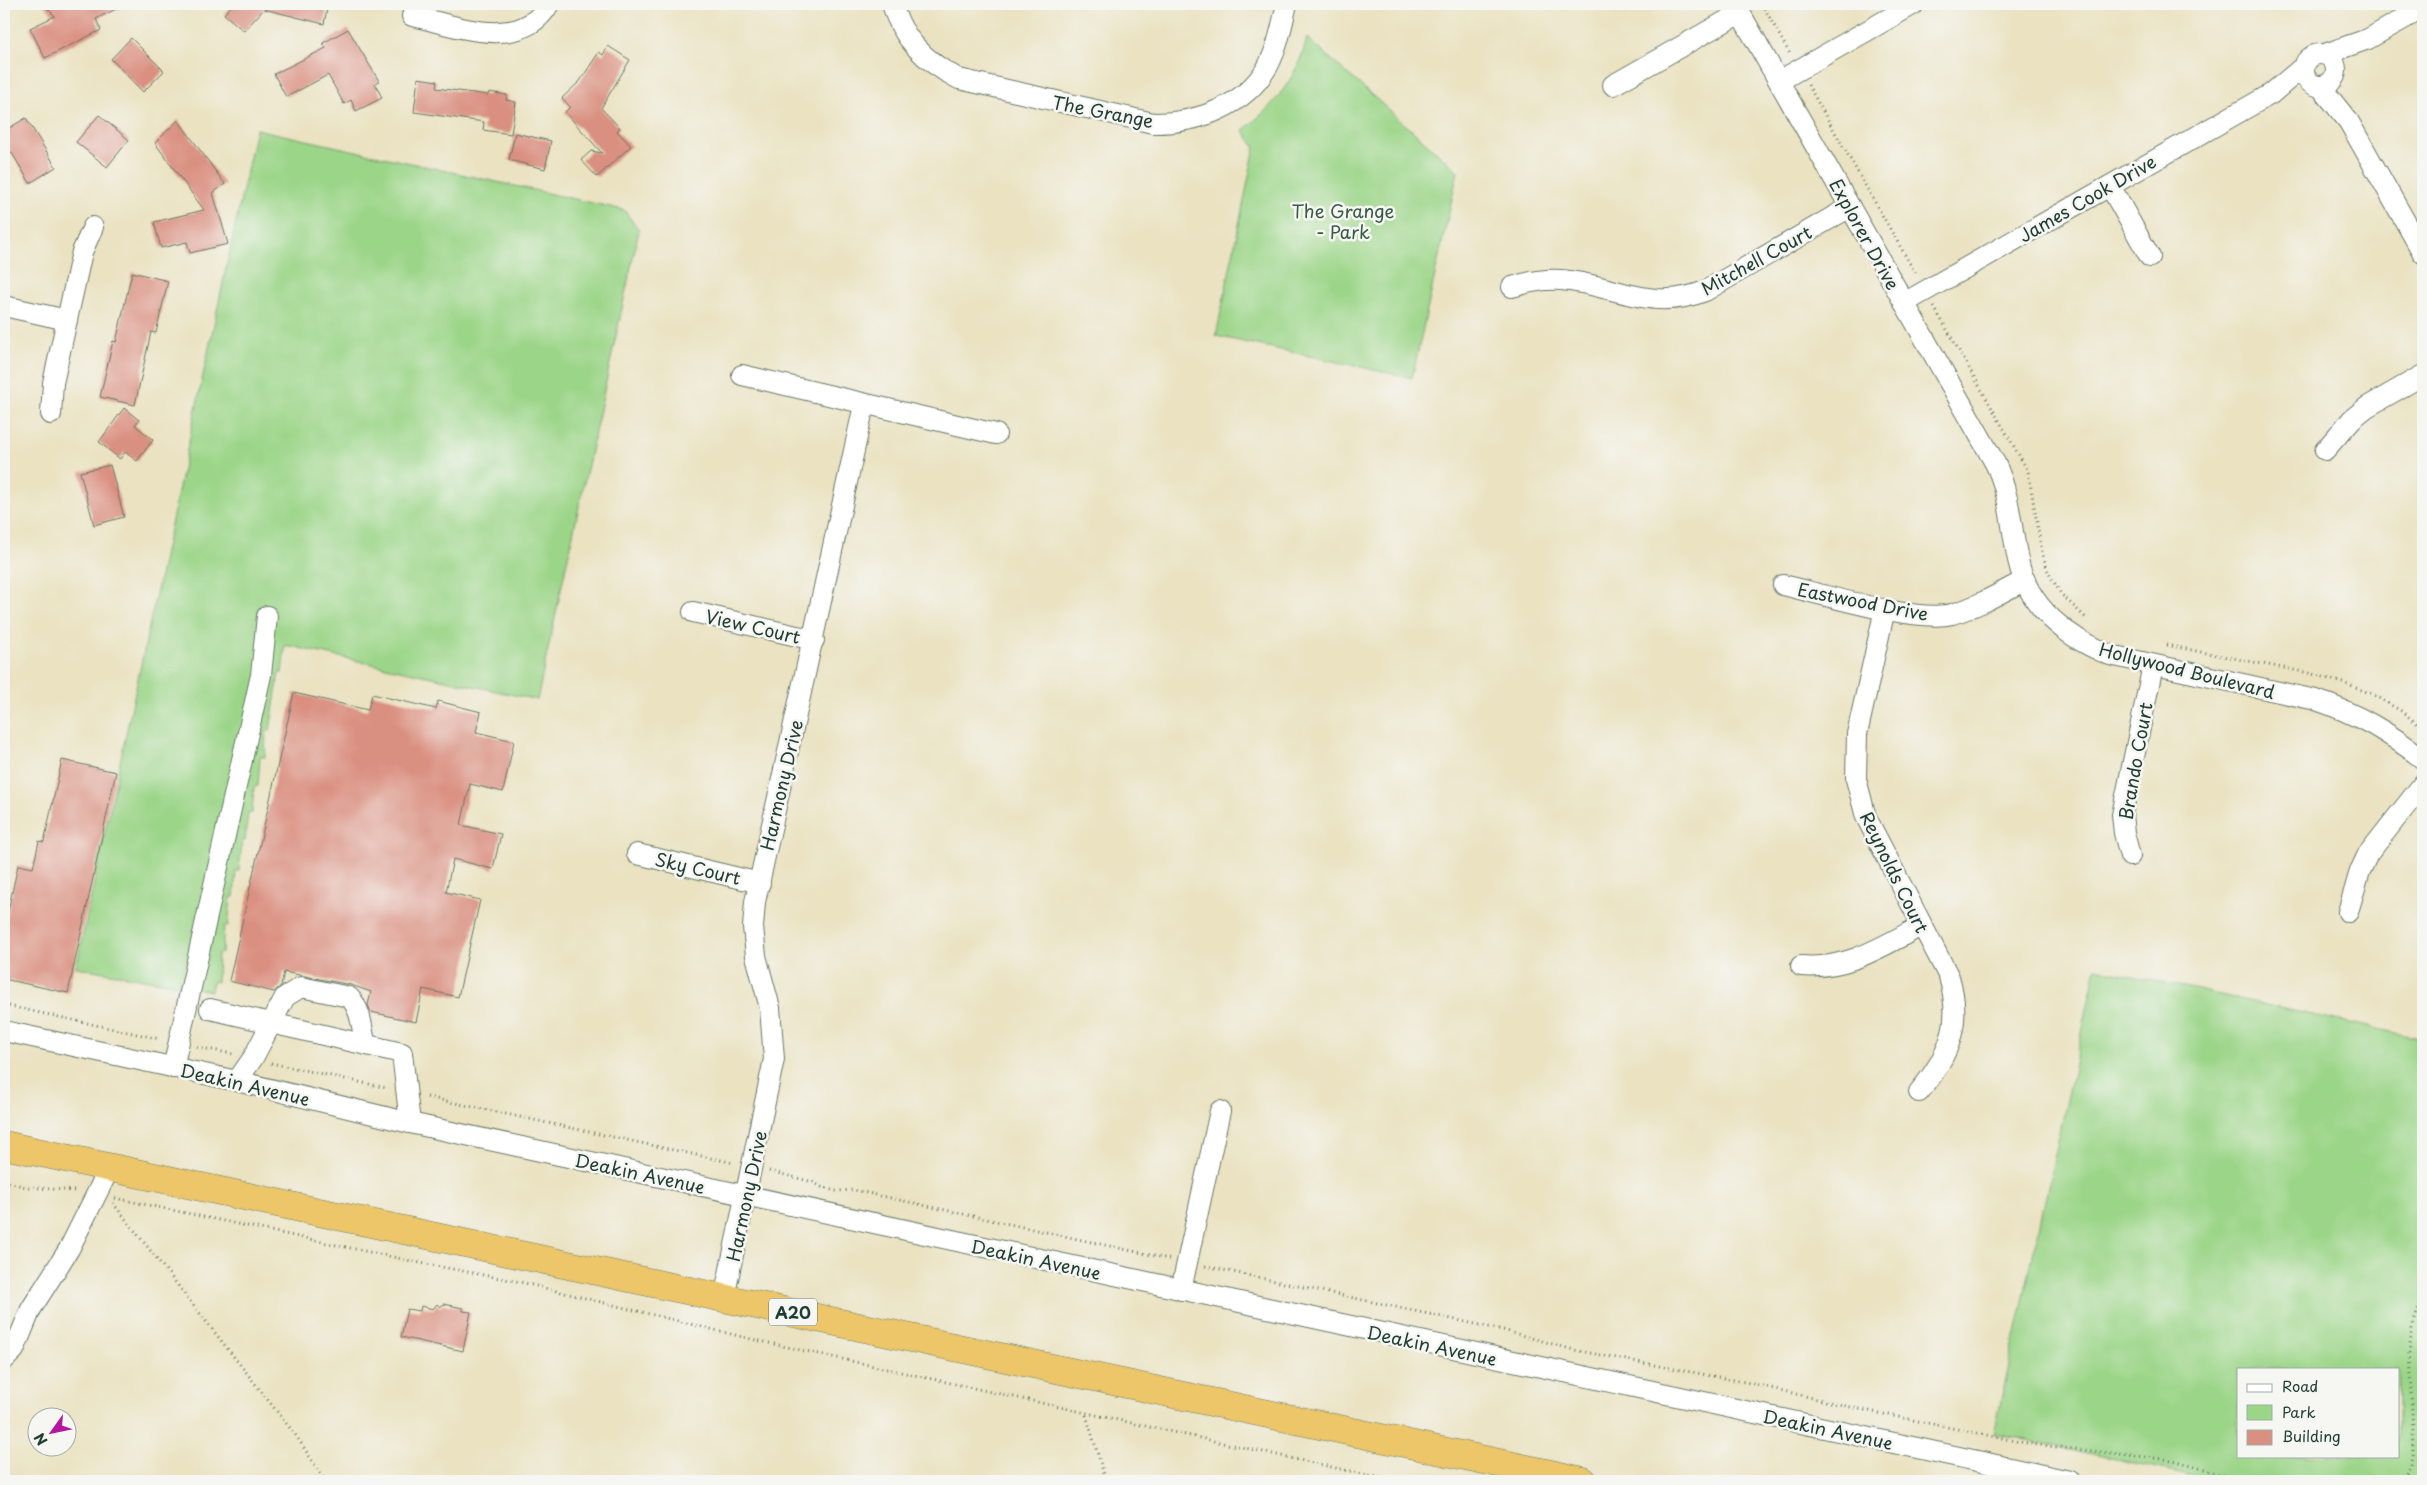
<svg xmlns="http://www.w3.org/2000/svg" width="2427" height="1485" font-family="'Playpen Sans',sans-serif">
  <rect width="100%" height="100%" fill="#f6f6f2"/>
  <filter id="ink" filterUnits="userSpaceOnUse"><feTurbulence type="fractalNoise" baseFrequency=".02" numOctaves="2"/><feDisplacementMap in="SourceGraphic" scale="10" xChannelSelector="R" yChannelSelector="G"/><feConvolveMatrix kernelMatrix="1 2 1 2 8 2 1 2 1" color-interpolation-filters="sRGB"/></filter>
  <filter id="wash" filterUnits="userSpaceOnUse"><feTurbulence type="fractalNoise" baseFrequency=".0096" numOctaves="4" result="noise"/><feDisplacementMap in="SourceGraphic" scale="20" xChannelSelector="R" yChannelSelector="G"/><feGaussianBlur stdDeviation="1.12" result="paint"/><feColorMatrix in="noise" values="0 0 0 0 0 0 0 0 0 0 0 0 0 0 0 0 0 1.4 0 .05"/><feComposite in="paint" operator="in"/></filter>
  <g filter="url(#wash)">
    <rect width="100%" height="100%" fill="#eae2c1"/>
    <g fill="#9bd588" stroke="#5d895e" fill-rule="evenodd">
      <path d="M1307,38L1458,171L1412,378L1216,336L1255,147L1243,130C1274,107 1298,76 1307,38Z"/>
      <path d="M256,129L624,210L639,230L537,700L285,645L282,673H279L270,731H266L265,757H260L258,786L254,787L252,813H248L245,841H242L239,871H236L234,897H231L228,926H224L222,953H218L217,982L213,981L211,991L76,967Z"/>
      <path d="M2096,968L2423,1039V1481H2218L1994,1433ZM2238,1369H2398V1456H2238Z"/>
    </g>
    <g id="blocks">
      <g fill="#da9081">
        <path d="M43,4H126L96,19L101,30L45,58L30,28L55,16Z"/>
        <path d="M233,4H328L324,24L264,9L244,31L224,14Z"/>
        <path d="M348,29L379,81L375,83L382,98L356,111L351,100L344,104L328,75L286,97L274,74L326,48L323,43Z"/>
        <path d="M131,38L164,71L143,92L111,59Z"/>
        <path d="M608,46L630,60L601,108L620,128L617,131L631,146L597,177L581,160L591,151L602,153L565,112L570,107L562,98L580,81L599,52L603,55Z"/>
        <path d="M418,78L437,81L436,88L488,95L489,92L507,95L506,100L516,102L511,134L483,130L484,122L414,112Z"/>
        <path d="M99,115L129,140L107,167L76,142Z"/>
        <path d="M26,118L56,167L30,183L4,140V131Z"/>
        <path d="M178,120L225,184L213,193L228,244L190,253L187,242L161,248L154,222L204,210L155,143Z"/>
        <path d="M515,133L551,141L545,169L509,160Z"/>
        <path d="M132,272L168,281L156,333L151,332L135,405L100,397L113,341L116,342Z"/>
        <path d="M124,408L139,420L135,425L153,440L137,461L125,452L120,459L99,442Z"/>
        <path d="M110,465L124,517L94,525L80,472Z"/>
        <path d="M294,693L368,710L372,694L436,709L438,701L481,712L476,732L514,741L503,792L470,784L461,825L501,834L493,869L453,859L446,892L480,900L458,997L423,989L416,1022L371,1012L368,1005L371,992L351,985L284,972L281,986L274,992L229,981Z"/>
        <path d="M62,760L116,772L68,993L4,979V930L18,865L33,868L39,841L44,842Z"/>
        <path d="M437,1304L440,1307L444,1304L463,1308V1311L471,1312L463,1351L401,1337L407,1309L420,1311L421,1306L433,1309Z"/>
      </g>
    </g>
  </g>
  <g filter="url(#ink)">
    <use href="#blocks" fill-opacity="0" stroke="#667765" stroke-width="1"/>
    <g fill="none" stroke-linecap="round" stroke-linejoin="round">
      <defs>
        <g id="minor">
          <path d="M892,4C902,39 927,63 959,79L1153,123C1198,123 1244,107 1268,66C1278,47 1282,25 1287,4"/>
          <path d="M1735,4L1995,463C2010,494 2011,527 2018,560C2028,607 2067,638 2110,655L2316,700C2358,714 2388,732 2423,759"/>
          <path d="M412,16C455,25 521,53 549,4"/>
          <path d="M2325,54L2368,39L2423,8"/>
          <circle cx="2320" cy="70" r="16"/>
          <path d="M1779,81L1914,4"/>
          <path d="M1613,85L1740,13"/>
          <path d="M2320,86L2349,122L2423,253"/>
          <path d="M2110,186L2150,257"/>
          <path d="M1512,287C1528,282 1544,279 1561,280C1614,284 1650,313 1705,291L1850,207"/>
          <path d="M1904,303L2271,94L2304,66"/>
          <path d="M4,306L67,320"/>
          <path d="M742,375L996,434"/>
          <path d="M51,414L53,383L82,252L93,227"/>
          <path d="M2325,450L2352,419L2367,407L2423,375"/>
          <path d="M1783,585C1822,594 1916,623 1952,614C1977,607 2002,592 2025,580"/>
          <path d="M1885,609L1857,734L1856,779L1866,817L1949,977C1963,1024 1949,1056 1919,1092"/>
          <path d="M693,612L814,640"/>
          <path d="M637,854L760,883"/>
          <path d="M2130,856L2124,833L2122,815L2153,665"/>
          <path d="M2348,912L2360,871L2368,854L2423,784"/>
          <path d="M1801,966C1847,970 1881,947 1921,926"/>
          <path d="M210,1009L402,1053L410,1123"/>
          <path d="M4,1031L237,1081L410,1123L2070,1481"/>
          <path d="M173,1068L261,675L267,616"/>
          <path d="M237,1081L253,1058L285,997L301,987L349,997C361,1008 362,1028 365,1043"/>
          <path d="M1181,1290L1220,1111"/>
          <path d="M724,1298L774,1059L770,1008L756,956L753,927L755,902L864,405"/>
          <path d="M4,1360L14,1350L31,1309L69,1249L109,1169"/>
        </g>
        <path id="highway" d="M4,1145L1583,1481"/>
      </defs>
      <use href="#minor" stroke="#667765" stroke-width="22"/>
      <use href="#highway" stroke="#667765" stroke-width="29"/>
      <g stroke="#667765" stroke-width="3" stroke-dasharray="1 4" stroke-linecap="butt">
        <path d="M1762,4L1790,54"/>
        <path d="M1808,85L1917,276"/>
        <path d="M1934,307L2028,471L2042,552L2048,572L2061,594L2087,619"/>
        <path d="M2166,645L2309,673L2343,683L2372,694L2401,711L2423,728"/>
        <path d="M4,1005L160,1039"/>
        <path d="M197,1047L233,1054"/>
        <path d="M271,1063L387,1088"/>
        <path d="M427,1097L734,1163"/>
        <path d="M769,1171L813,1182L821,1187L835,1191L854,1190L1169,1259"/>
        <path d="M4,1181L26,1187L77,1191"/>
        <path d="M115,1198L421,1263L520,1282L751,1339L1395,1481"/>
        <path d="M113,1203L297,1437L325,1481"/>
        <path d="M1205,1266L1503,1330L1574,1350L1750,1383L1859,1409L2030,1444L2173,1460L2199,1467L2238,1481"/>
        <path d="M1086,1415L1106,1481"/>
        <path d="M2401,1481L2411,1464L2414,1450L2409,1354L2412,1328L2423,1295"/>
      </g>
      <use href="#minor" stroke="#fff" stroke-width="20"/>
      <use href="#highway" stroke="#ecc669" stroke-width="28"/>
    </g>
  </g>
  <g text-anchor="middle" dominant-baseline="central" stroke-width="5" stroke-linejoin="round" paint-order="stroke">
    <rect fill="#f6f6f2" stroke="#60746d" stroke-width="1" x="769" y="1298.5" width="48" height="27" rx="4"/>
    <g font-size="16" font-weight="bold" fill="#1f3d34">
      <text x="793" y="1312">A20</text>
    </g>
    <g font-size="18" fill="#1f3d34" stroke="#f6f6f2">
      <text transform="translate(1103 111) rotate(11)">The Grange</text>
      <text transform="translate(2087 198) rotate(-30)">James Cook Drive</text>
      <text transform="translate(1865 234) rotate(61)">Explorer Drive</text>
      <text transform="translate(1756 260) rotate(-29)">Mitchell Court</text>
      <text transform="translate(1863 601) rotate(11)">Eastwood Drive</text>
      <text transform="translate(753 626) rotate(13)">View Court</text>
      <text transform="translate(2187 670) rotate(14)">Hollywood Boulevard</text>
      <text transform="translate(2135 761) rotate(-80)">Brando Court</text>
      <text transform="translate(781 785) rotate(-77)">Harmony Drive</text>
      <text transform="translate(698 868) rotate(13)">Sky Court</text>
      <text transform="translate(1895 872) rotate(64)">Reynolds Court</text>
      <text transform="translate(245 1084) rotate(13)">Deakin Avenue</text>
      <text transform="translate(640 1173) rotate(12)">Deakin Avenue</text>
      <text transform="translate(746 1196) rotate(-78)">Harmony Drive</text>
      <text transform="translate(1036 1259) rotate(12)">Deakin Avenue</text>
      <text transform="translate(1432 1345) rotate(12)">Deakin Avenue</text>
      <text transform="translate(1828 1429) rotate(12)">Deakin Avenue</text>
    </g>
    <g font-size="18" fill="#385b45" stroke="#f6f6f2">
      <text x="1343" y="210">The Grange<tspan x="1343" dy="21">- Park</tspan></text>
    </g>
  </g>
  <rect width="2427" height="1485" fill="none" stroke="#f6f6f2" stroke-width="20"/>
  <rect x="2237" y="1368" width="162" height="90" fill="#f6f6f2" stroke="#a0aca6"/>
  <rect x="2247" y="1384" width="25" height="8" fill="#ffffff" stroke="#a0aca6"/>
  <text x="2282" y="1392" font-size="15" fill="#1f3d34">Road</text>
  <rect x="2247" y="1405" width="25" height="15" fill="#9bd588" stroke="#a0aca6"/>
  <text x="2282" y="1418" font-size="15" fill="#1f3d34">Park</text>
  <rect x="2247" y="1430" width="25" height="15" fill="#da9081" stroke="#a0aca6"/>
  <text x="2282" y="1442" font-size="15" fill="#1f3d34">Building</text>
  <g transform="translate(52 1432) rotate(237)"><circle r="24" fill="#f6f6f2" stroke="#a0aca6"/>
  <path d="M0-4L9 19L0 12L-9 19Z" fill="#b5179e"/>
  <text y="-8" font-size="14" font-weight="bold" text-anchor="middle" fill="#1f3d34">N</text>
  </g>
</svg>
